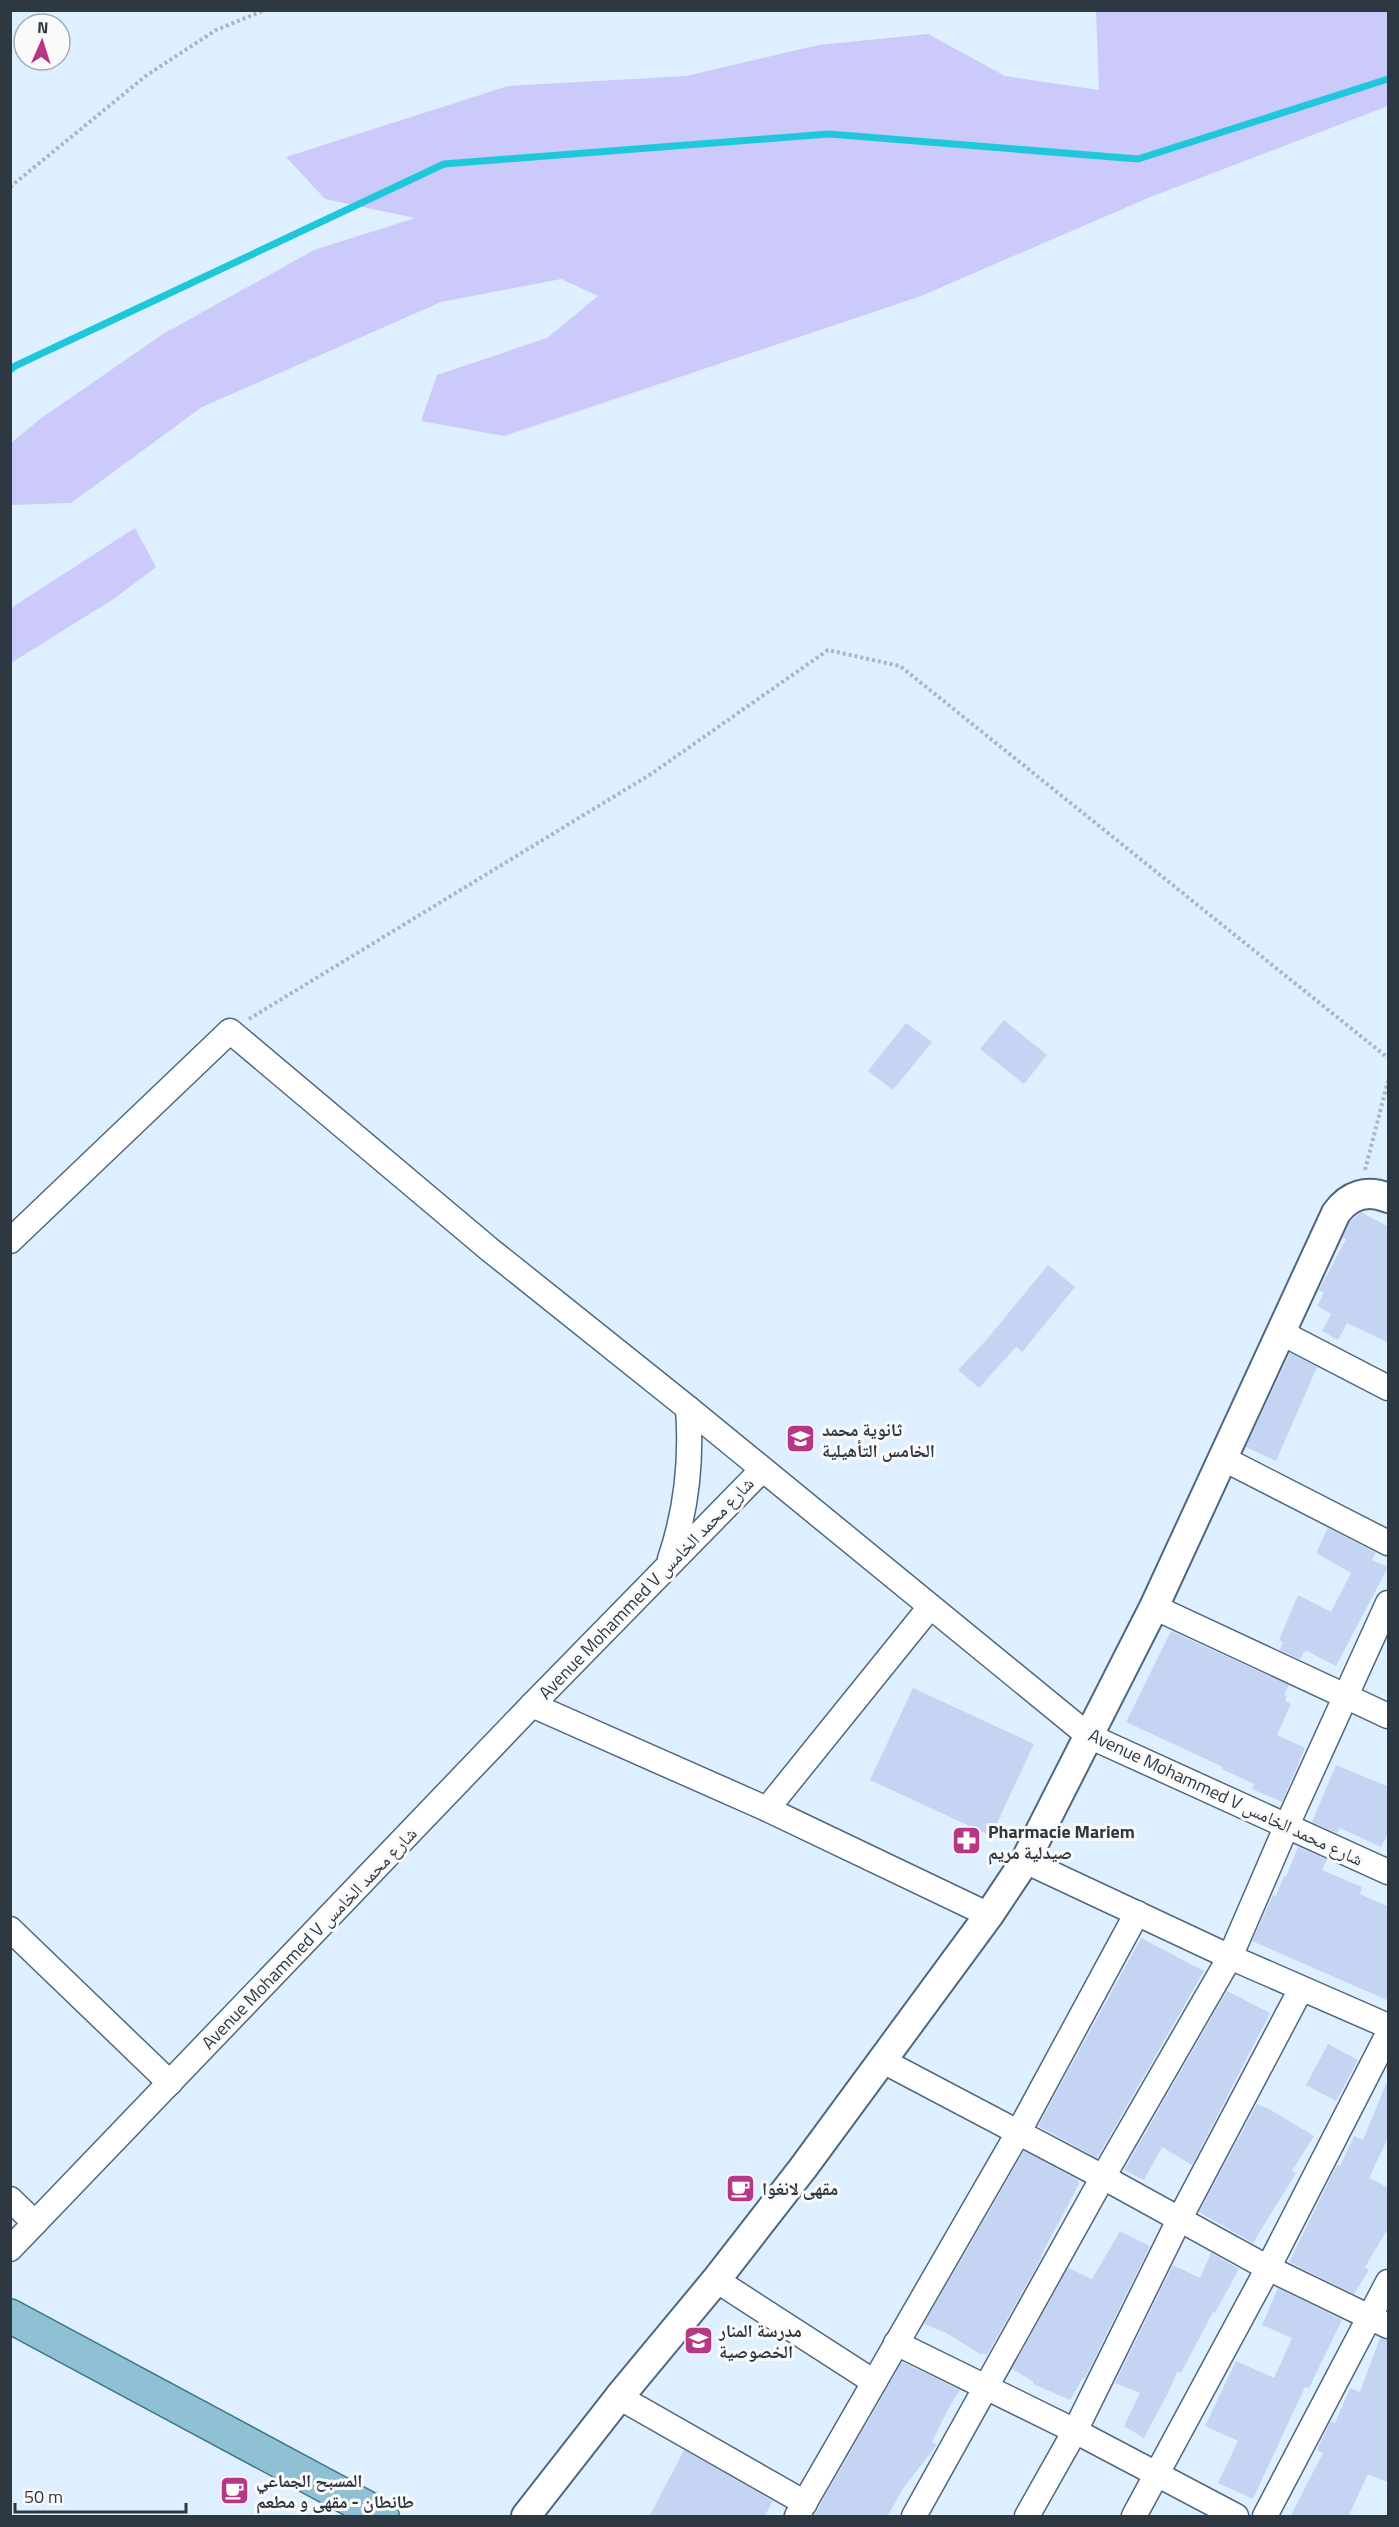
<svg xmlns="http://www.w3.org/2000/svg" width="1399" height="2527" font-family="'Titillium Web','Noto Naskh Arabic',sans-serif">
  <rect width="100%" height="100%" fill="#deefff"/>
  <g fill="#cccafb">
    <path d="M1096,11H1388V106L1148,198L921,296L504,436L421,421L437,375L547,338L598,296L561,279L441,302L202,407L71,503L11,505V443L40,419L163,334L314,250L415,218L325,199L286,157L508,86L686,76L819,45L928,34L1005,76L1099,90Z"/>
    <path d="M135,528L156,567L115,598L11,663V608Z"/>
  </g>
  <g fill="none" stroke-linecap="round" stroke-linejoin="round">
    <path stroke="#1ec8da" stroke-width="7" d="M10,370L15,366L444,164L829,134L1138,159L1388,79"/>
  </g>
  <g fill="#c6d4f4">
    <path d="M1004,1020L1047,1055L1024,1084L980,1049Z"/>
    <path d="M906,1023L932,1042L893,1090L868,1071Z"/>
    <path d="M1361,1212L1389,1227V1343L1347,1323L1338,1340L1322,1331L1331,1314L1317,1306L1324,1293L1319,1290L1346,1239L1343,1237L1350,1222Z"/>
    <path d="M1048,1265L1075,1287L1022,1352L1016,1347L979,1388L958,1370L988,1338Z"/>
    <path d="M1290,1353L1317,1367L1276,1461L1246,1447Z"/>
    <path d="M1328,1528L1376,1553L1372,1560L1388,1567L1336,1666L1307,1651L1304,1652L1300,1659L1280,1650L1283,1642L1279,1640L1298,1595L1331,1612L1351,1573L1316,1553Z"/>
    <path d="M1171,1631L1289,1685L1284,1695L1287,1696L1285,1701L1291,1704L1277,1735L1305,1748L1282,1802L1252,1789L1254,1784L1222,1769L1223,1767L1126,1722Z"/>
    <path d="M913,1688L1034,1744L991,1836L870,1780Z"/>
    <path d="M1336,1765L1389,1787V1831L1381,1847L1340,1828L1337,1833L1312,1822Z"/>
    <path d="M1298,1847L1327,1860L1322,1870L1362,1887L1360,1894L1389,1907V2001L1252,1941L1273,1895L1276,1896L1284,1876L1286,1877Z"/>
    <path d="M1141,1938L1204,1971L1097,2158L1038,2126Z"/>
    <path d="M1227,1991L1270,2013L1192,2165L1162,2147L1144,2180L1124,2170Z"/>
    <path d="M1328,2044L1358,2060L1336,2101L1306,2085Z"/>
    <path d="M1388,2079L1389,2136L1369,2178L1389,2188V2227L1365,2267L1369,2270L1354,2294L1289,2262L1337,2165L1340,2166L1354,2136L1363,2140Z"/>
    <path d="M1257,2104L1269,2109L1314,2136L1292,2171L1296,2173L1253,2243L1199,2212Z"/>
    <path d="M1024,2151L1078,2180L1079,2184L1041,2256L1042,2257L987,2355L983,2353L982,2355L946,2333L924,2324Z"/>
    <path d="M1120,2231L1150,2246L1085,2378H1083L1070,2400L1033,2384L1034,2382L1012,2369L1068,2268L1092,2279Z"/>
    <path d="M1211,2253L1239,2269L1215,2313L1213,2312L1181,2373L1177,2372L1170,2389L1144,2438L1124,2426L1140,2393L1115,2383L1173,2265L1200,2278Z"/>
    <path d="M1278,2288L1342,2320L1309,2388L1305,2387L1253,2499L1218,2483L1238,2441L1205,2426L1236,2361L1274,2378L1292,2338L1262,2325Z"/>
    <path d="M1380,2338L1389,2340V2483L1368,2474L1348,2517H1290L1323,2453L1317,2450L1322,2439L1331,2421L1335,2423L1350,2388L1360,2392Z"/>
    <path d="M902,2362L960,2390L947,2411L932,2442L937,2445L904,2487L887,2517H813Z"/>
    <path d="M684,2450L773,2501L764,2517H649Z"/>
  </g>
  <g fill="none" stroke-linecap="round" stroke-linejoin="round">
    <defs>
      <g id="minor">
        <path d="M10,1241L230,1031L489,1249L688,1408L1089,1736L1388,1872"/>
        <path d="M1280,1332L1388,1388"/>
        <path d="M1222,1458L1388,1543"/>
        <path d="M670,1559C687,1509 692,1461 688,1408"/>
        <path d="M1154,1607L1388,1716"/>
        <path d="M532,1705L767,1809L989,1915"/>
        <path d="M767,1809L930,1607"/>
        <path d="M1025,1861L1230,1957L1388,2026"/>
        <path d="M10,1929L170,2083"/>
        <path d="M881,2060L1103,2177L1268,2268L1388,2326"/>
        <path d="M10,2199L35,2223"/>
        <path d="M10,2249L532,1705L762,1470"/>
        <path d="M716,2280L874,2382"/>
        <path d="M896,2343L1075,2431L1236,2516"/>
        <path d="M619,2397L805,2503"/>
        <path d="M797,2516L1018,2133L1137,1913"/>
        <path d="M914,2516L1103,2177L1230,1957L1287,1825L1388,1603"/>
        <path d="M1027,2516L1075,2431L1179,2220L1301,1989"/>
        <path d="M1134,2516L1268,2268L1388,2034"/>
        <path d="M1265,2516L1388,2282"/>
      </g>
      <path id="tertiary" d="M526,2516L619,2397L716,2280L803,2168L989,1915L1025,1861L1154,1607L1336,1213C1349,1195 1367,1189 1388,1198"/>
      <path id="primary" d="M10,2316L382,2516"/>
    </defs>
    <use href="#minor" stroke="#4f687f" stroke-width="27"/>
    <use href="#tertiary" stroke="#4f687f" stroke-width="32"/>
    <use href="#primary" stroke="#3c758d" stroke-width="36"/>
    <g stroke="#a8b7c5" stroke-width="4" stroke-dasharray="3 3" stroke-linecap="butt">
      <path d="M10,187L147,75L216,30L265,10"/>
      <path d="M249,1019L651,774L828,650L900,666L1388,1058"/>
      <path d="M1365,1170L1388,1081"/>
    </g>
    <use href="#minor" stroke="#fff" stroke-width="24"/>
    <use href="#tertiary" stroke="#fff" stroke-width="28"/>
    <use href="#primary" stroke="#8fc0d3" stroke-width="33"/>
  </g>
  <defs>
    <symbol id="university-square" viewBox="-11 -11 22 22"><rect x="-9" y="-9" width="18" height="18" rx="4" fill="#b53785" stroke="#fafafa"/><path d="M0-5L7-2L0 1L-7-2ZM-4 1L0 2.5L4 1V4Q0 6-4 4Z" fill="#fff"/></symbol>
    <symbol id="pharmacy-square" viewBox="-11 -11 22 22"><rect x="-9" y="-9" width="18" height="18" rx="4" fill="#b53785" stroke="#fafafa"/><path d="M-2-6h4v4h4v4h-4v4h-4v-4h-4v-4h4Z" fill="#fff"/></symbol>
    <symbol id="cafe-square" viewBox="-11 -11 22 22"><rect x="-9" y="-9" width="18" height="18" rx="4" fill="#b53785" stroke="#fafafa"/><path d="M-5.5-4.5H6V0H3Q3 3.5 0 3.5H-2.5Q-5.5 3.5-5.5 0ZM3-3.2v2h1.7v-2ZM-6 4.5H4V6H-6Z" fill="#fff"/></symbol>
    <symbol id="school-square" viewBox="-11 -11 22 22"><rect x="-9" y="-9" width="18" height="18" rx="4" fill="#b53785" stroke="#fafafa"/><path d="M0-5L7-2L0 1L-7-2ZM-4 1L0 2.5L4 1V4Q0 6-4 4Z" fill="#fff"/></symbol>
  </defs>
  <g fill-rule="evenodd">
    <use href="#university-square" x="784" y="1422" width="33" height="33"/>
    <use href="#pharmacy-square" x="950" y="1824" width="33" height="33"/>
    <use href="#cafe-square" x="724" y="2172" width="33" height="33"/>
    <use href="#school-square" x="682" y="2324" width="33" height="33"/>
    <use href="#cafe-square" x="218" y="2474" width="33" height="33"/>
  </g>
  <g text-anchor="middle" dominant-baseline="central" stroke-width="6" stroke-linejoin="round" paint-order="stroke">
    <g font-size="18" font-weight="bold" fill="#2d3842" stroke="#fafafa" text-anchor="start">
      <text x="822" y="1429">ثانوية محمد<tspan x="822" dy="21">الخامس التأهيلية</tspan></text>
      <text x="988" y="1831">Pharmacie Mariem<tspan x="988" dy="21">صيدلية مريم</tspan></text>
      <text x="762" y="2188">مقهى لانغوا</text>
      <text x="719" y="2330">مدرسة المنار<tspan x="719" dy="21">الخصوصية</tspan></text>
      <text x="256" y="2480">المسبح الجماعي<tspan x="256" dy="21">طانطان - مقهى و مطعم</tspan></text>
    </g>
    <g font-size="18" fill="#2d3842" stroke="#fafafa">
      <text transform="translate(646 1588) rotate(-46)">Avenue Mohammed V شارع محمد الخامس</text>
      <text transform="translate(1226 1797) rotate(25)">Avenue Mohammed V شارع محمد الخامس</text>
      <text transform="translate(309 1938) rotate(-46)">Avenue Mohammed V شارع محمد الخامس</text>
    </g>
  </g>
  <rect width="1399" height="2527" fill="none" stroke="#2d3842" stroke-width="24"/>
  <g transform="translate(42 42) rotate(3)"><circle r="28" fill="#fafafa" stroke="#a8acb0" stroke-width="1.5"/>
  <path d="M0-4.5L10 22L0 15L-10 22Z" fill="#b53785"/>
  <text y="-9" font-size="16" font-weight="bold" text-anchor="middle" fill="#2d3842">N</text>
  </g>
  <path d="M15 2503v9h171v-9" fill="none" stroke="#2d3842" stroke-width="3"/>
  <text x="24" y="2503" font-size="18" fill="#2d3842" stroke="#fafafa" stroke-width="4.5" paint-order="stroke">50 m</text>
</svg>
